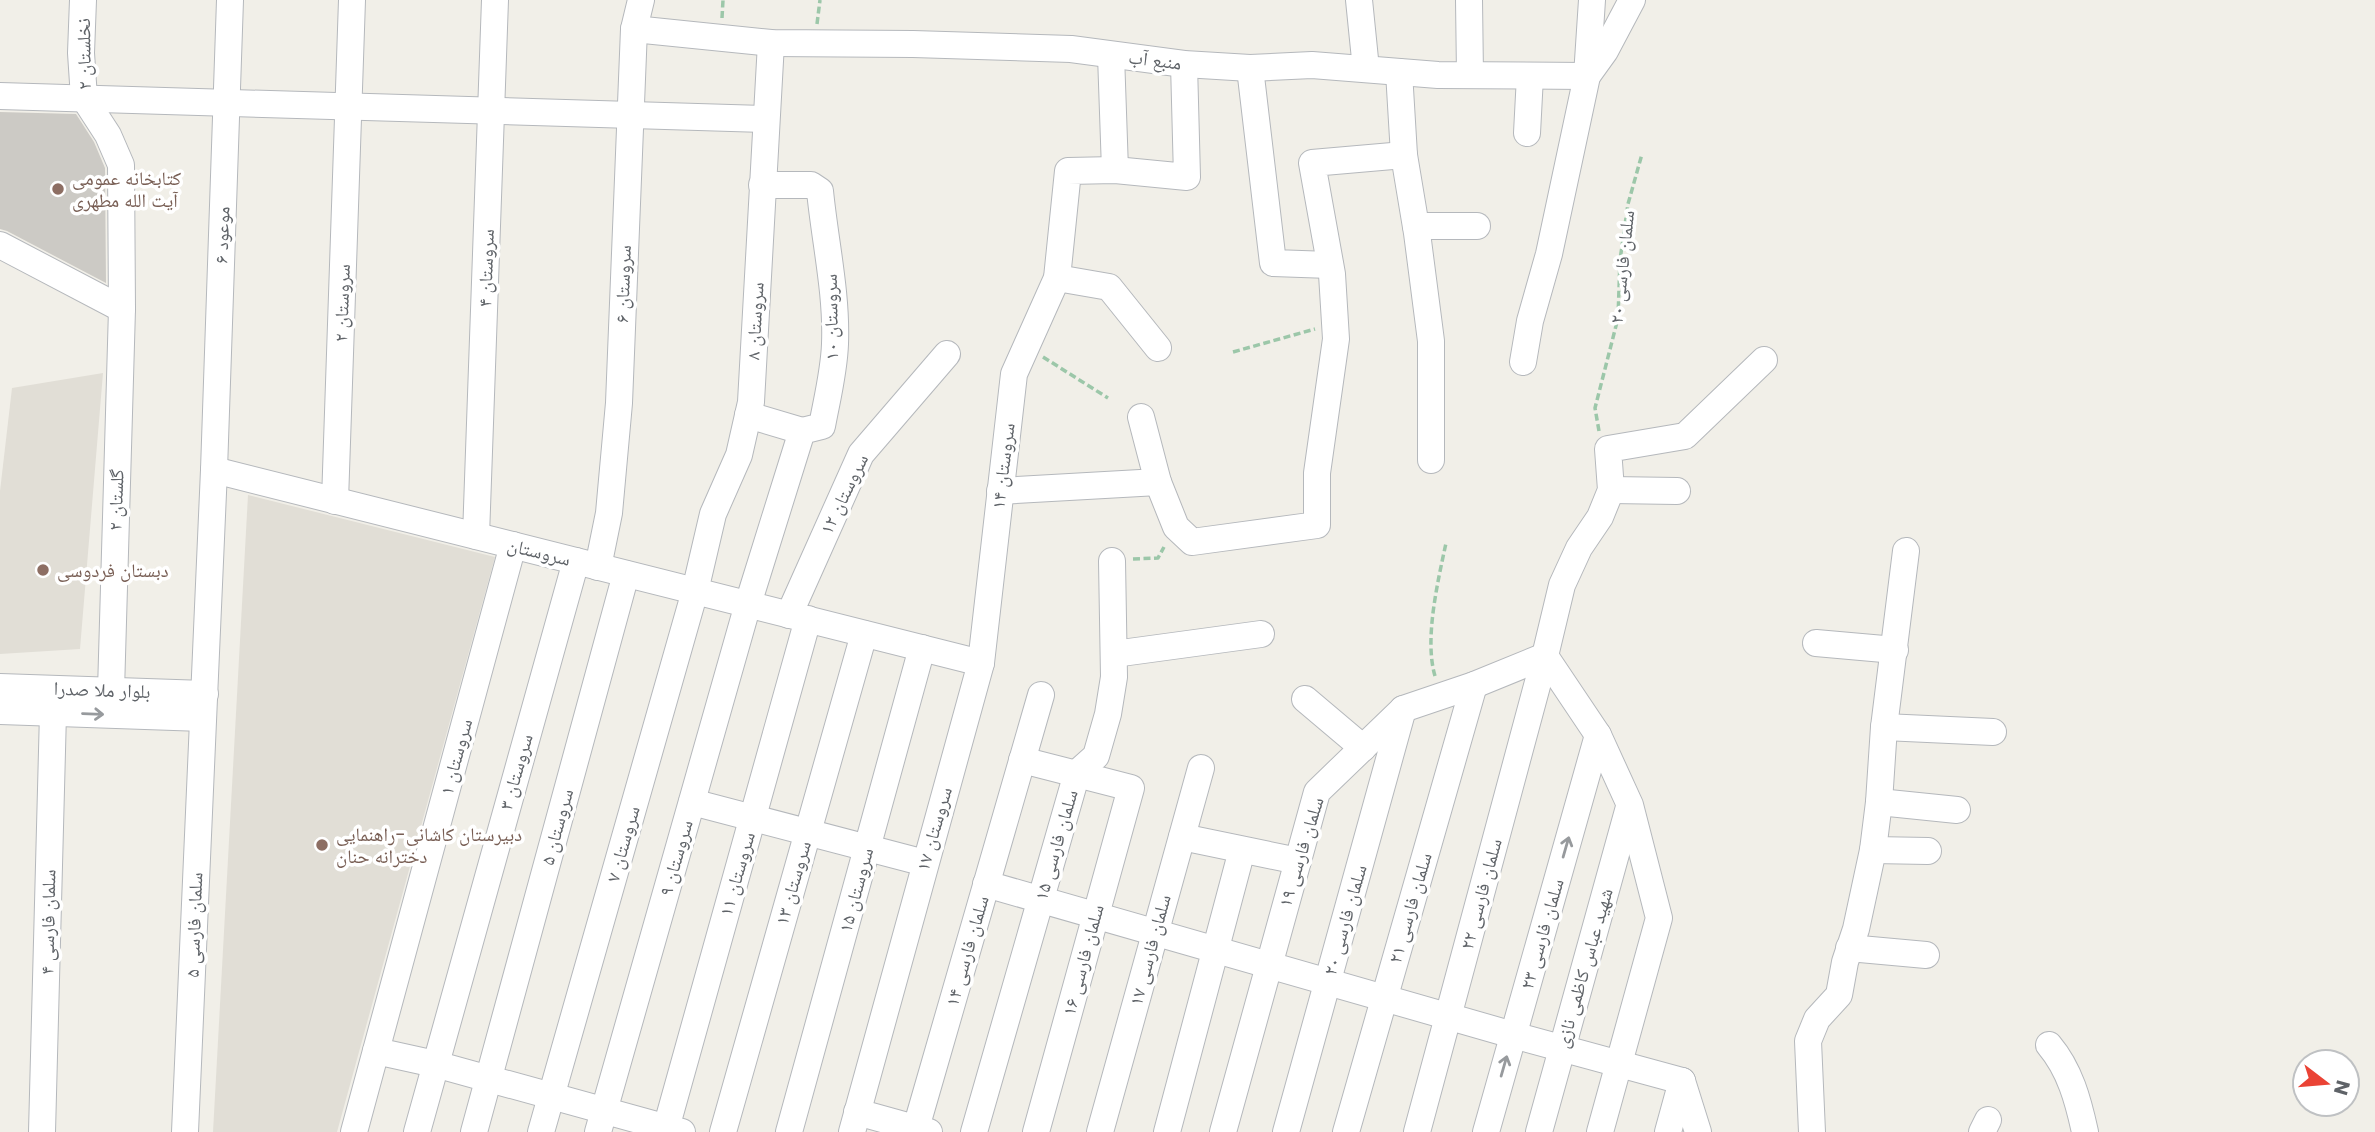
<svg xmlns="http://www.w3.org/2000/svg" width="2375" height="1132" font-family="Poppins,'Noto Naskh Arabic',sans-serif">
  <rect width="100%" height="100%" fill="#f1efe8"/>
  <g fill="#e1ded6">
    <path d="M103,373L80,649L0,654V491L12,388Z"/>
    <path d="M248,495L495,557L337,1132H213Z"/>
  </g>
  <path fill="#cccac5" d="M0,112L76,114L94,142L105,168L106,283L7,231L0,229Z"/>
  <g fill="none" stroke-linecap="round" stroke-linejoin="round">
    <defs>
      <g id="minor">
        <path d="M83,0L81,53L84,98L108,135L121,165L122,309L111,691"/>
        <path d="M1359,0L1366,69"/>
        <path d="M1469,0L1470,75"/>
        <path d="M634,29L771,43L913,44L1071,49L1184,64L1250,68L1312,65L1438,75L1587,76L1605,51L1632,0"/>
        <path d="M1111,55L1115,170"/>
        <path d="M1250,68L1273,263L1330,265"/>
        <path d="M1399,72L1404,155L1417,233L1431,341V460"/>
        <path d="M0,96L766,119"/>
        <path d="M1527,133L1530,76"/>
        <path d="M1416,226H1477"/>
        <path d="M0,245L122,309"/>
        <path d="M1057,278L1109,287L1158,348"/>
        <path d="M1523,362L1530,321L1549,254L1587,76L1592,0"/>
        <path d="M748,415L802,431"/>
        <path d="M214,470L981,663"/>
        <path d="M1158,482L1176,527L1192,542L1317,525V473L1336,339L1332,274L1312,163L1404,155"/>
        <path d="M1611,490L1677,491"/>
        <path d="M1000,491L1158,482L1141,417"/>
        <path d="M335,501L352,0"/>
        <path d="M476,536L495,0"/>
        <path d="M598,567L609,513L619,403L634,29L641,0"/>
        <path d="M789,615L861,454L947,354"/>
        <path d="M1816,643L1895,650"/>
        <path d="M1114,654L1261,634"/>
        <path d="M1545,656L1598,735L1630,805L1659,918L1600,1132"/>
        <path d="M0,687L205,694"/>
        <path d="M1305,699L1363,748"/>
        <path d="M0,711L203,718"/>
        <path d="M1884,727L1993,732"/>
        <path d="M1022,760L1131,788L1036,1132"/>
        <path d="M692,802L925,863"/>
        <path d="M1879,802L1957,810"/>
        <path d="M1182,837L1298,861"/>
        <path d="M1873,850L1928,851"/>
        <path d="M986,884L1513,1035L1682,1081"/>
        <path d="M1849,948L1926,955"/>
        <path d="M2049,1045C2070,1070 2078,1100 2085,1132"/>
        <path d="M376,1051L435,1064L682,1132"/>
        <path d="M1682,1081L1698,1132"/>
        <path d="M857,1112L929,1132"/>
        <path d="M916,1128L1041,695"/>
        <path d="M42,1132L53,713"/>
        <path d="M185,1132L214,470L230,0"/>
        <path d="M354,1132L513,545"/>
        <path d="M417,1132L576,561"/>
        <path d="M474,1132L626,574"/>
        <path d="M541,1132L695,591L713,514L739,455L751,402L771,43"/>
        <path d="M598,1132L748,604L802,431L822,426C827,399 834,372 835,344C837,293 825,242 820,191L811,185H762"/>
        <path d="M665,1132L808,619"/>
        <path d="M723,1132L864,634"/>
        <path d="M789,1132L922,648"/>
        <path d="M852,1132L981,663L1014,374L1057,278L1068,171L1115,170L1187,177L1184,64"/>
        <path d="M974,1132L1077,773L1096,756L1108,714L1114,677L1112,561"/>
        <path d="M1100,1132L1201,768"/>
        <path d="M1167,1132L1242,850"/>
        <path d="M1223,1132L1317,792L1403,709L1474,685L1545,656"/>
        <path d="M1286,1132L1403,709"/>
        <path d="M1346,1132L1474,685"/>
        <path d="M1417,1132L1545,656L1562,585L1579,548L1600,517L1611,490L1608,449L1685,436L1764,360"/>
        <path d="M1486,1132L1598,735"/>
        <path d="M1539,1132L1629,807"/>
        <path d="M1668,1132L1682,1081"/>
        <path d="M1812,1132L1808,1041L1817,1019L1839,995L1845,962L1856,929L1873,850L1879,802L1884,727L1906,551"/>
        <path d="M1982,1132L1988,1120"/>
      </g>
    </defs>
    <use href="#minor" stroke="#b5b8bc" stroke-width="28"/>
    <g stroke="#9cc7a9" stroke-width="3.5" stroke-dasharray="7 3.5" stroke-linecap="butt">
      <path d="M722,18L723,0"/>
      <path d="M817,24L820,0"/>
      <path d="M1233,352L1315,329"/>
      <path d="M1043,357L1108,398"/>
      <path d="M1599,431L1595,408L1618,318L1620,260L1628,204L1642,154"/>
      <path d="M1133,559L1158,558L1164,547"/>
      <path d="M1435,676C1424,639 1438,581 1446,543"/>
    </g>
    <use href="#minor" stroke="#fff" stroke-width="26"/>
  </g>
  <defs><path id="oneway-shaft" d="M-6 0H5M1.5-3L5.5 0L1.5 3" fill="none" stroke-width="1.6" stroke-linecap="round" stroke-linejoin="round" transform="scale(1.75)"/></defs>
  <g stroke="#979a9d">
    <use href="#oneway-shaft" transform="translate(93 714) rotate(2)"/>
    <use href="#oneway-shaft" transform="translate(1566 847) rotate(-74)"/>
    <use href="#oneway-shaft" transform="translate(1504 1066) rotate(-74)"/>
  </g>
  <g fill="#8d6e63" stroke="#fff" stroke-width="2.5">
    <circle cx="58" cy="189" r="7"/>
    <circle cx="43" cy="570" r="7"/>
    <circle cx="322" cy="845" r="7"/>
  </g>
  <g text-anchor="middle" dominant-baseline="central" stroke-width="7" stroke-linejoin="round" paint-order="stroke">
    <g font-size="19" fill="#5f6368" stroke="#fff">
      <text transform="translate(84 54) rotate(-91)">نخلستان ۲</text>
      <text transform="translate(1155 60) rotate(7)">منبع آب</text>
      <text transform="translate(222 235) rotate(-88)">موعود ۶</text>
      <text transform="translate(1622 267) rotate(-84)">سلمان فارسی ۲۰</text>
      <text transform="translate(486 268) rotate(-88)">سروستان ۴</text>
      <text transform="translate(623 284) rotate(-88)">سروستان ۶</text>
      <text transform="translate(342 303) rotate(-88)">سروستان ۲</text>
      <text transform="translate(831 317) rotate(-91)">سروستان ۱۰</text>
      <text transform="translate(755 321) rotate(-87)">سروستان ۸</text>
      <text transform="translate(1003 466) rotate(-83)">سروستان ۱۴</text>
      <text transform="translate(844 494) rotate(-64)">سروستان ۱۲</text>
      <text transform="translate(116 500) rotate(-88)">گلستان ۲</text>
      <text transform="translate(539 552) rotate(14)">سروستان</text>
      <text transform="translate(102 690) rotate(2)">بلوار ملا صدرا</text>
      <text transform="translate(456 757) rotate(-75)">سروستان ۱</text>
      <text transform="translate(516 772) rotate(-74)">سروستان ۳</text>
      <text transform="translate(557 827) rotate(-75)">سروستان ۵</text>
      <text transform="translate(934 829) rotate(-74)">سروستان ۱۷</text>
      <text transform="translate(623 844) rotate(-74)">سروستان ۷</text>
      <text transform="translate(1056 845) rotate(-74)">سلمان فارسی ۱۵</text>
      <text transform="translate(1301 852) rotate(-73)">سلمان فارسی ۱۹</text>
      <text transform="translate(676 858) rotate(-74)">سروستان ۹</text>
      <text transform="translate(737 874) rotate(-74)">سروستان ۱۱</text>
      <text transform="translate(793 883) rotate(-74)">سروستان ۱۳</text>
      <text transform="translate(856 890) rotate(-75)">سروستان ۱۵</text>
      <text transform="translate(1481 894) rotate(-75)">سلمان فارسی ۲۲</text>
      <text transform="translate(1410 908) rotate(-74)">سلمان فارسی ۲۱</text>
      <text transform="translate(1345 920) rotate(-74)">سلمان فارسی ۲۰</text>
      <text transform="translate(48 922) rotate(-89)">سلمان فارسی ۴</text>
      <text transform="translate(194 925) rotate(-88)">سلمان فارسی ۵</text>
      <text transform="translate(1542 934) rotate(-74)">سلمان فارسی ۲۳</text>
      <text transform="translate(1150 950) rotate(-75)">سلمان فارسی ۱۷</text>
      <text transform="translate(967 951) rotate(-74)">سلمان فارسی ۱۴</text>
      <text transform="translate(1083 960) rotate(-75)">سلمان فارسی ۱۶</text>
      <text transform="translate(1584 968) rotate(-74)">شهید عباس کاظمی نازی</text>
    </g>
    <g font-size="19" fill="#785e54" stroke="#fff" text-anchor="start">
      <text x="72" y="178">کتابخانه عمومی<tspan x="72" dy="22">آیت الله مطهری</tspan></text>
      <text x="57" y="570">دبستان فردوسی</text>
      <text x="336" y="834">دبیرستان کاشانی-راهنمایی<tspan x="336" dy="22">دخترانه حنان</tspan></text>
    </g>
  </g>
  <g transform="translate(2326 1083) rotate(106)"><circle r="33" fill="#ffffff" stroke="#bfc1c3" stroke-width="2"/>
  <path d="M0-5L12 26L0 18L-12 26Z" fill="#ea4335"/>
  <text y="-10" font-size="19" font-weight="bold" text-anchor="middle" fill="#5f6368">N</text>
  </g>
</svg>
